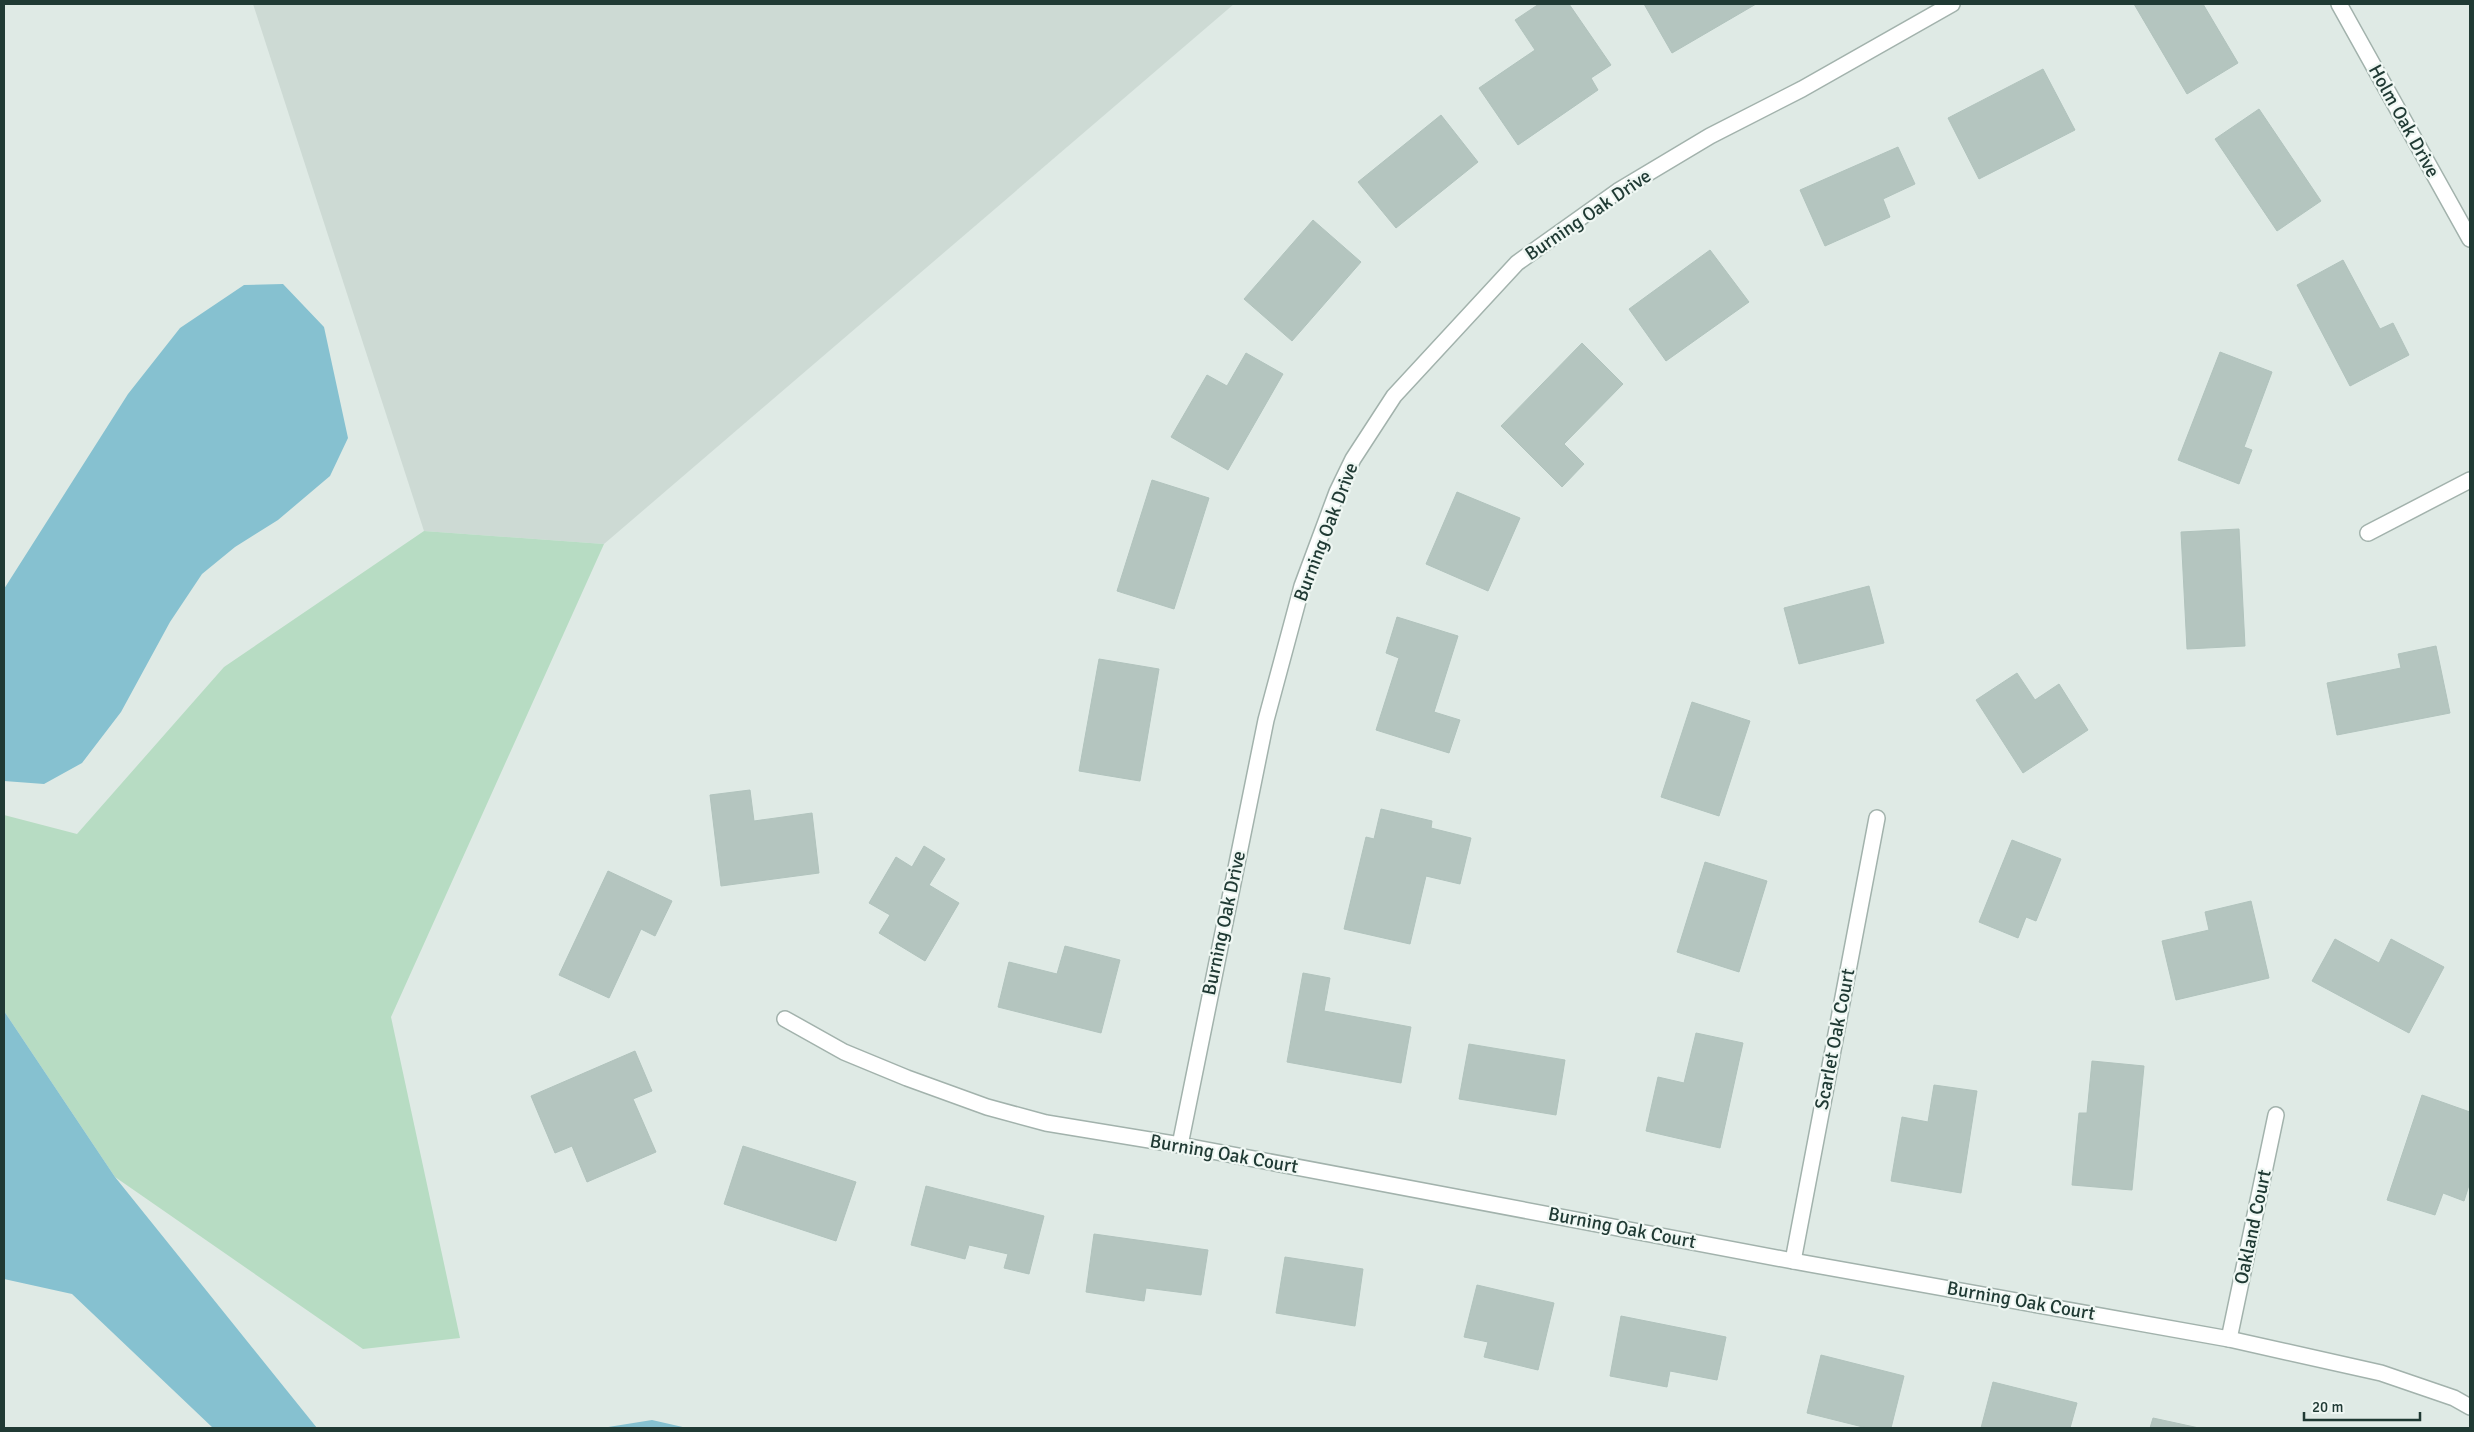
<svg xmlns="http://www.w3.org/2000/svg" width="2474" height="1432" font-family="Signika,sans-serif">
  <rect width="100%" height="100%" fill="#dfeae5"/>
  <path fill="#cddad4" d="M253,4H1234L604,544L424,531Z"/>
  <path fill="#b7dcc3" d="M424,531L604,544L391,1017L460,1338L363,1349L115,1177L4,1011V815L77,834L224,667Z"/>
  <g fill="#86c1d0">
    <path d="M283,284L324,327L348,438L330,476L278,520L235,547L202,574L170,622L121,712L82,763L44,784L4,781V589L128,394L180,328L244,285Z"/>
    <path d="M4,1011L115,1177L317,1428H213L72,1294L4,1279Z"/>
    <path d="M652,1420L687,1428H602Z"/>
  </g>
  <g fill="#b4c5bf" stroke="#b1c3bd">
    <path d="M1539,4H1569L1611,65L1591,78L1598,90L1518,145L1479,88L1535,50L1515,20Z"/>
    <path d="M1644,4H1756L1672,53Z"/>
    <path d="M2134,4H2203L2238,63L2187,94Z"/>
    <path d="M2043,69L2075,130L1979,179L1948,118Z"/>
    <path d="M2259,109L2321,201L2277,231L2215,139Z"/>
    <path d="M1441,115L1478,162L1396,228L1358,182Z"/>
    <path d="M1898,147L1915,184L1883,199L1890,217L1825,246L1800,190Z"/>
    <path d="M1313,220L1361,262L1292,341L1244,299Z"/>
    <path d="M1710,250L1749,302L1666,361L1629,309Z"/>
    <path d="M2343,260L2380,329L2393,323L2409,355L2350,386L2297,285Z"/>
    <path d="M1582,343L1623,384L1564,444L1584,464L1562,487L1501,426Z"/>
    <path d="M2220,352L2272,372L2244,447L2252,450L2239,484L2178,460Z"/>
    <path d="M1246,353L1283,374L1228,470L1171,437L1207,375L1227,386Z"/>
    <path d="M1152,480L1209,498L1174,609L1117,591Z"/>
    <path d="M1457,492L1520,518L1488,591L1426,564Z"/>
    <path d="M2239,529L2245,646L2187,649L2181,532Z"/>
    <path d="M1869,586L1884,643L1799,664L1784,608Z"/>
    <path d="M1397,617L1458,636L1434,712L1460,720L1449,753L1376,730L1399,658L1386,653Z"/>
    <path d="M2436,646L2450,713L2337,735L2327,683L2401,668L2398,654Z"/>
    <path d="M1099,659L1159,669L1140,781L1079,771Z"/>
    <path d="M2017,673L2035,700L2059,684L2088,730L2023,773L1976,700Z"/>
    <path d="M1692,702L1750,721L1719,816L1661,797Z"/>
    <path d="M750,790L754,821L812,813L819,873L721,886L710,795Z"/>
    <path d="M1381,809L1432,821L1431,828L1471,838L1460,884L1426,876L1410,944L1344,929L1366,837L1374,839Z"/>
    <path d="M2012,840L2061,859L2036,921L2026,917L2018,938L1979,922Z"/>
    <path d="M924,846L945,859L929,885L959,903L925,961L879,933L890,915L869,903L896,857L912,867Z"/>
    <path d="M1705,862L1767,881L1739,972L1677,952Z"/>
    <path d="M608,871L672,901L655,936L641,929L609,998L559,975Z"/>
    <path d="M2251,901L2269,978L2176,1000L2162,941L2209,930L2205,912Z"/>
    <path d="M2335,939L2379,963L2391,939L2444,967L2409,1033L2312,981Z"/>
    <path d="M1065,946L1120,960L1101,1033L998,1007L1009,962L1057,974Z"/>
    <path d="M1303,973L1330,978L1324,1011L1411,1027L1401,1083L1287,1062Z"/>
    <path d="M1696,1033L1743,1043L1720,1148L1646,1131L1658,1077L1684,1083Z"/>
    <path d="M1469,1044L1565,1060L1556,1115L1459,1099Z"/>
    <path d="M635,1051L652,1091L633,1099L656,1152L587,1182L572,1146L555,1153L531,1096Z"/>
    <path d="M2092,1061L2144,1066L2132,1190L2072,1185L2079,1113H2087Z"/>
    <path d="M1934,1085L1977,1091L1961,1193L1891,1181L1902,1117L1928,1122Z"/>
    <path d="M2422,1095L2470,1112V1182L2464,1201L2443,1193L2435,1215L2387,1200Z"/>
    <path d="M743,1146L856,1182L836,1241L724,1204Z"/>
    <path d="M926,1186L1044,1216L1029,1274L1004,1268L1008,1254L969,1245L965,1259L911,1245Z"/>
    <path d="M1094,1234L1208,1250L1201,1295L1146,1288L1144,1301L1086,1292Z"/>
    <path d="M1285,1257L1363,1269L1355,1326L1276,1313Z"/>
    <path d="M1477,1285L1554,1303L1538,1370L1484,1357L1488,1342L1464,1337Z"/>
    <path d="M1621,1316L1726,1337L1717,1380L1670,1371L1667,1387L1610,1376Z"/>
    <path d="M1821,1355L1904,1376L1891,1428H1867L1807,1413Z"/>
    <path d="M1993,1382L2077,1403L2070,1428H1981Z"/>
    <path d="M2153,1418L2199,1428H2150Z"/>
  </g>
  <g fill="none" stroke-linecap="round" stroke-linejoin="round">
    <defs>
      <g id="minor">
        <path d="M2339,4L2470,239"/>
        <path d="M2368,533L2470,480"/>
        <path d="M785,1019L844,1052L907,1078L987,1107L1046,1123L1180,1145L1793,1261L2229,1339L2381,1373L2454,1398L2470,1407"/>
        <path d="M1180,1145L1266,720L1302,586L1337,492L1353,459L1394,396L1517,263L1618,191L1710,136L1802,89L1952,4"/>
        <path d="M1793,1261L1877,818"/>
        <path d="M2229,1339L2276,1115"/>
      </g>
    </defs>
    <use href="#minor" stroke="#a2b2ac" stroke-width="18"/>
    <use href="#minor" stroke="#fff" stroke-width="15"/>
  </g>
  <g text-anchor="middle" dominant-baseline="central" stroke-width="4.5" stroke-linejoin="round" paint-order="stroke">
    <g font-size="19" fill="#203a34" stroke="#eff7f3">
      <text transform="translate(2404 121) rotate(61)">Holm Oak Drive</text>
      <text transform="translate(1588 215) rotate(-34)">Burning Oak Drive</text>
      <text transform="translate(1326 532) rotate(-69)">Burning Oak Drive</text>
      <text transform="translate(1224 923) rotate(-78)">Burning Oak Drive</text>
      <text transform="translate(1835 1039) rotate(-79)">Scarlet Oak Court</text>
      <text transform="translate(1224 1154) rotate(10)">Burning Oak Court</text>
      <text transform="translate(2253 1227) rotate(-78)">Oakland Court</text>
      <text transform="translate(1622 1228) rotate(11)">Burning Oak Court</text>
      <text transform="translate(2021 1301) rotate(10)">Burning Oak Court</text>
    </g>
  </g>
  <rect width="2474" height="1432" fill="none" stroke="#203a34" stroke-width="10"/>
  <path d="M2304 1412v8h116v-8" fill="none" stroke="#203a34" stroke-width="2.5"/>
  <text x="2312" y="1412" font-size="15" fill="#203a34" stroke="#eff7f3" stroke-width="4" paint-order="stroke">20 m</text>
</svg>
